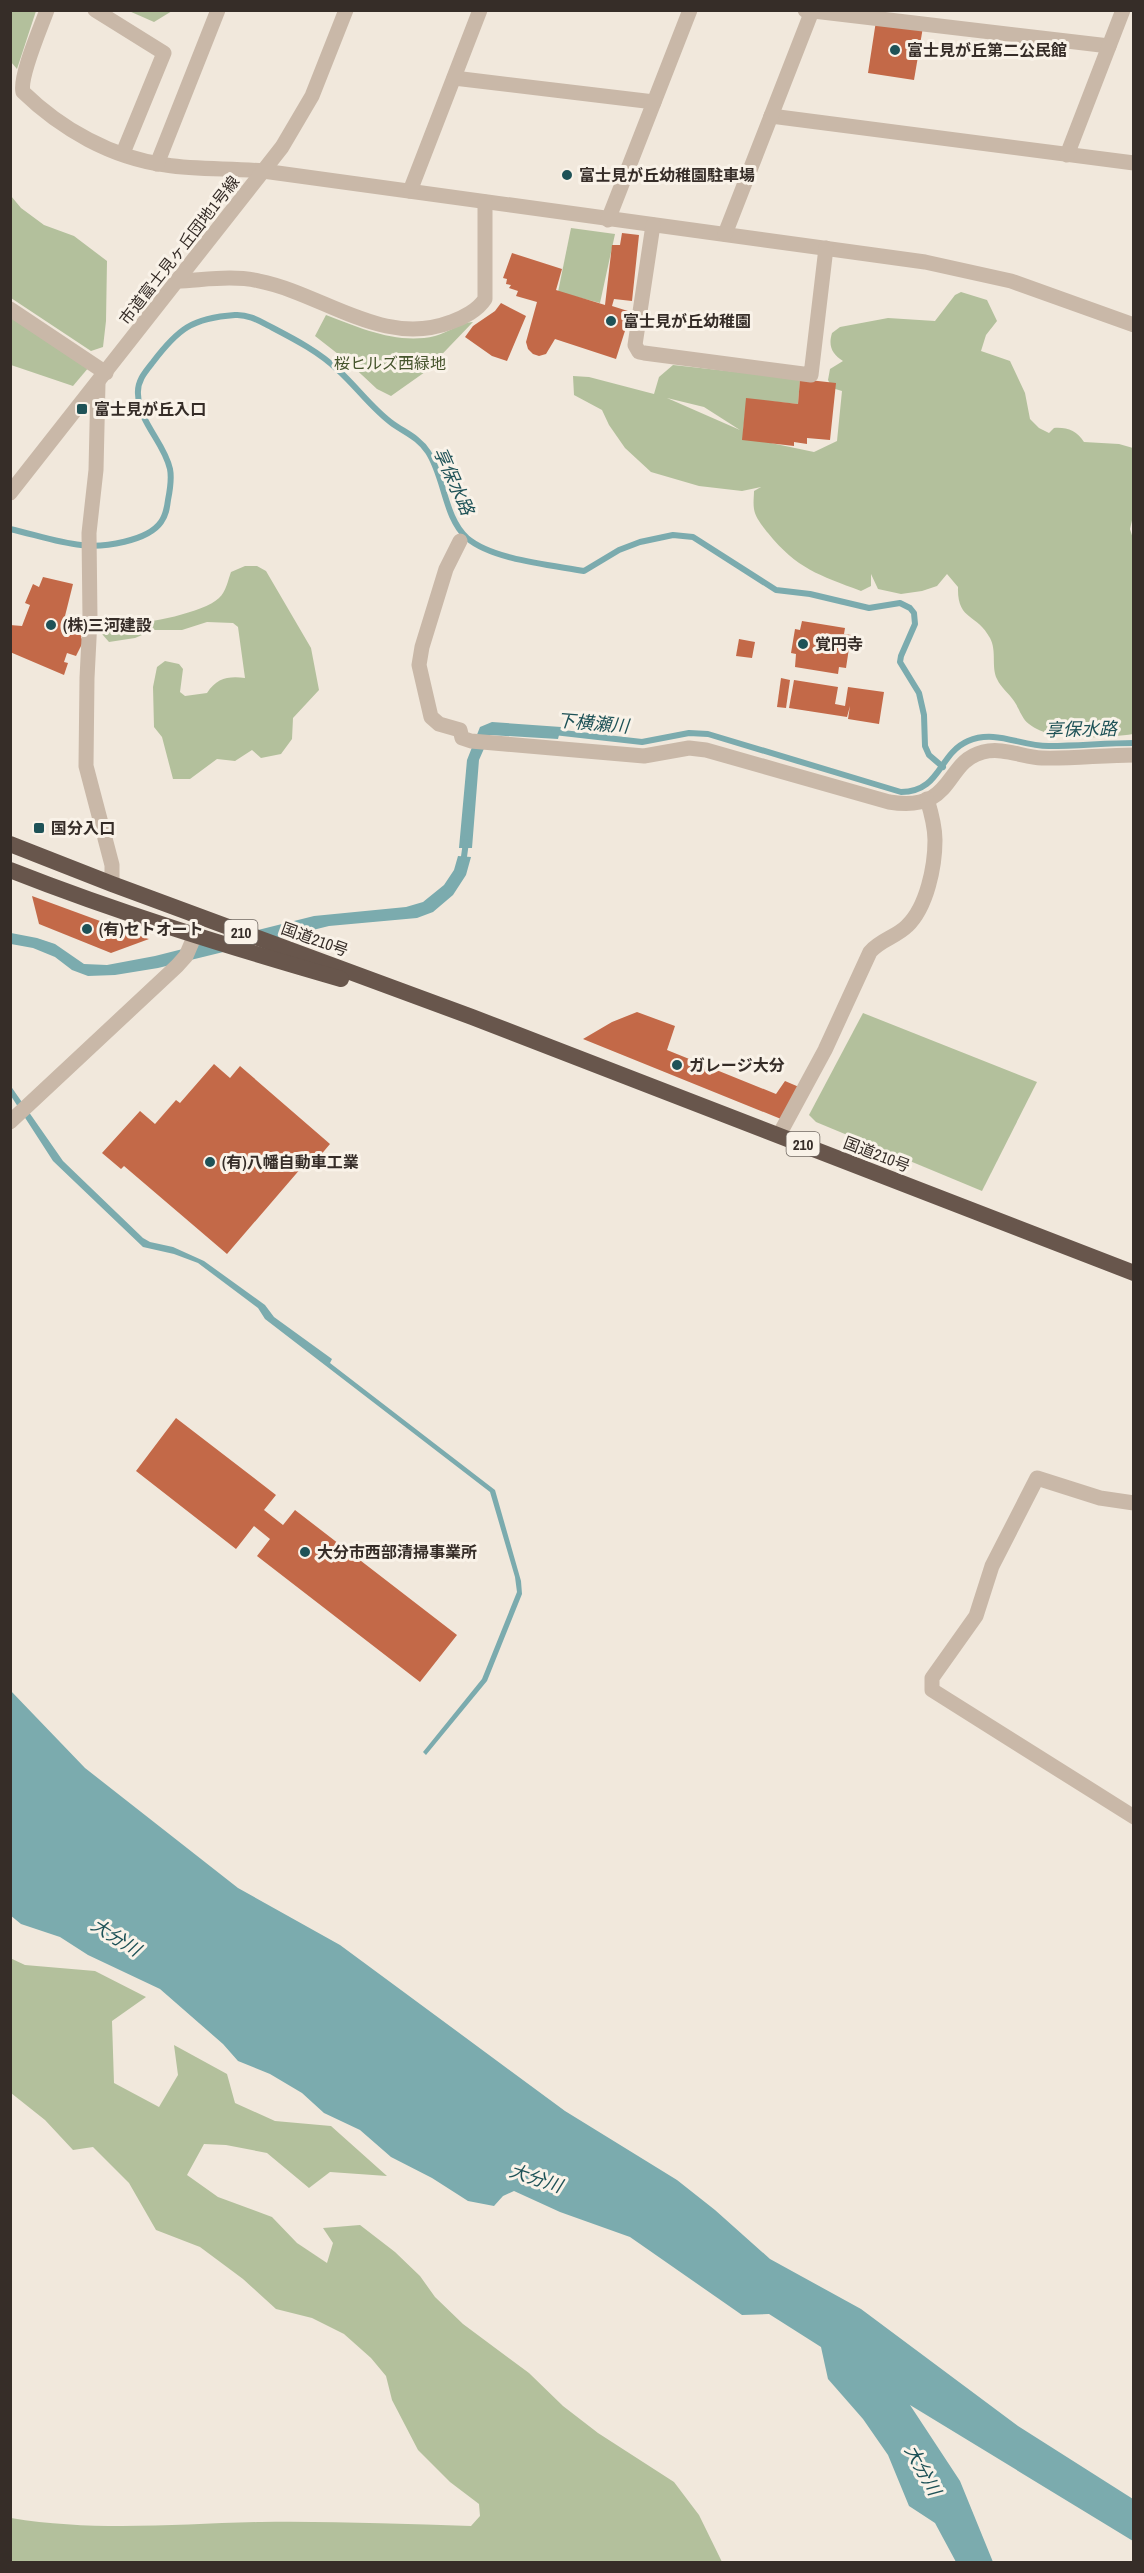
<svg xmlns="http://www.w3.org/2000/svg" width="1144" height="2573" font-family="'Archivo Narrow','Noto Sans JP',sans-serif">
  <rect width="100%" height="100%" fill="#f1e8dc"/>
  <g fill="#b3c09c" fill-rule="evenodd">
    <path d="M11,10L36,11L17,69L11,62Z"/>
    <path d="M129,11H172L154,22Z"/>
    <path d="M11,196L21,208L44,225L74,236L107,261L106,321L103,347L91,351L11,298Z"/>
    <path d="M571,228L615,234L600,303L558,292Z"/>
    <path d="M961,292L987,300L997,321L986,335L981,351L1010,361L1025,393L1030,419L1039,428L1049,433L1054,428C1067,427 1077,431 1084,442L1119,444L1133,448L1134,512L1130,529L1134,542L1133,734C1107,738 1050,742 1029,724C1022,719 1019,708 1014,701C1009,693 1001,688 997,679C991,667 997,651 990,638C977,613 957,621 958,587L947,574L937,586L922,591L901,594L878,589L871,574V586L861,591C819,575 797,569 768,533C763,527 755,517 754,509C753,503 754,496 754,491L761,487L742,491L699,486L651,472L625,448L609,425L602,410L574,395L573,376L589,377L654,394L659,377L673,365L800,379L798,404L747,399L743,431L771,443L814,452L837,441L842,391L832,388L828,380L830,369L843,361C832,354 828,346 832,333L840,327L888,318L935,321L955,295ZM667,398L704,407L740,430Z"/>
    <path d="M326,315C360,328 398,345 435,336C447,333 462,322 473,322L425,372L391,396L377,389L347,361L315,336Z"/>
    <path d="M10,317L89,367L73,386L11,365Z"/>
    <path d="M245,566H257L266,571L311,648L319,690L293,718L292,739L281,754L261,758L252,750L235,761L217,759L190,779H173L162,737L154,727L153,687L157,667L165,661L179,664L183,669L180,692L185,696L207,693C217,678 228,676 245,678L238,627L233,623L207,622L182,630H154L135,638L109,642L102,634V628C110,622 116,625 125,625C148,623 203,613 219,598C226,592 228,580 231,572Z"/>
    <path d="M863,1013L1037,1082L982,1191L816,1122L809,1115Z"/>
    <path d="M10,1958L25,1965L95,1971L146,1997L112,2021L114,2083L159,2107L178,2075L174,2045L227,2074L235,2103L275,2121L331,2126L387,2176L330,2172L309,2188L267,2153L226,2145L204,2144L187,2175L218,2197L272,2217L297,2243L327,2263L333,2243L323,2228L360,2225L395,2252L420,2276L435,2297L463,2324L529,2373L563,2406L598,2433L674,2482L699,2515L722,2562H11V2518C96,2532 176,2524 261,2522C331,2521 401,2524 471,2526L480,2516L479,2504L450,2482L418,2450L392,2400L386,2376L371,2358L344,2334L312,2318L276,2309L243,2279L200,2247L156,2230L129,2183L93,2147L73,2150L45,2120L11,2093Z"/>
  </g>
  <g fill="#7babae">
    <path d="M492,722L561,727L558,739L490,735L479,760L472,848H459L467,760L480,727Z"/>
    <path d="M458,856L471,857L466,875L453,895L433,912L417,918L329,926L158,968L115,975L88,976L72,970L55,957L33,948L11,944V933L37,938L55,944L84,964L107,965L155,956L314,916L406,907L423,902L444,885L454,870Z"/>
    <path d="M10,1085L63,1161L143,1238L150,1242L173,1247L204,1261L265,1305L274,1317L332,1359L330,1363L495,1490L521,1581L522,1594L487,1681L426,1755L423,1752L482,1679L517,1592L515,1577L490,1492L265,1319L258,1308L198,1263L174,1254L143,1247L53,1161L11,1096Z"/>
    <path d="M10,1690L85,1768L238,1888L340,1945L565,2111L677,2180L715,2210L770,2259L861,2309L1018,2426L1133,2499V2541L910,2405L960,2481L993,2562H956L935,2523L909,2506L888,2455L863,2419L828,2379L821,2347L769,2314L742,2315L630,2237L560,2212L514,2191L503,2196L494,2206L468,2201L432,2178L391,2157L360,2130L324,2113L302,2093L270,2074L238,2061L223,2044L160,1989L88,1955L60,1937L21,1924L10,1915Z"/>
  </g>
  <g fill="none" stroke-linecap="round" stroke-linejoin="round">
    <g stroke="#7babae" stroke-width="6">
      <path d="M10,529C33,534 58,543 81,545C103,548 148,541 161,522C166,515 167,508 168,500C170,490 172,479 170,469C164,442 139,423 138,394C137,381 145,372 153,362C178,329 192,318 235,315C249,314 261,322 273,328C296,340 319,352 338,370C357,387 372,409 393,424C406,433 419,438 428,452C445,478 444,517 467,538C493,560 551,565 584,571L619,550L640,542L673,535L693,537L776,590L810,594L869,608L900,603L910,608L914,613L915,624L901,656L900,662L919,693L924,715L925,746L929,755L943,767"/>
      <path d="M554,732L642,742L689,733L708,734L901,792C941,792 938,754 968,741C996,729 1022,747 1050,746C1078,746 1106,743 1134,743"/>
      <path d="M463,864L466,842"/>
    </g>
  </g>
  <g fill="#c36948">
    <path d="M876,21L923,27L914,80L868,73Z"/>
    <path d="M622,233L639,235L632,301L614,299L612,306L631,312L616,359L555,339L546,354L539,356L533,354L528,349L526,342L537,302L516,296L518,291L509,288L511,285L506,284L507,279L503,278L512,253L562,269L556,290L605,305L612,245H620Z"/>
    <path d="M501,303L526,316L507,361L492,356L465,337L473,326L495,311Z"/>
    <path d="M800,379L836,383L830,440L807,438V444L794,442V446L742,440L746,398L798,404Z"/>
    <path d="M43,577L73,584L65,616L80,620L77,633L82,635L81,638L84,640L76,656L67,653L64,662L68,663L64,675L10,652V625L22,626L30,605L25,603L33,584L39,587Z"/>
    <path d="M802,621L845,628L844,634L851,635L846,668L839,667L838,674L795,667L796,654L791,653L795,629L800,630Z"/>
    <path d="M739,639L755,642L752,658L736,656Z"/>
    <path d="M781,678L790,680L786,708L777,707Z"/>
    <path d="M794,680L838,687L835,704L845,706L848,687L884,692L879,724L848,719L850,706L847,717L789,708Z"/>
    <path d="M32,896L149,939L111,953L39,924Z"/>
    <path d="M637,1012L675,1026L667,1050L776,1094L785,1081L799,1087L781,1119L583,1039L612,1022Z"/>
    <path d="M214,1064L230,1078L240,1066L330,1144L319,1157L314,1153L227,1254L124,1166L121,1169L102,1153L140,1111L155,1124L176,1100L180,1103Z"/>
    <path d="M176,1418L276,1495L264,1510L283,1525L295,1510L457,1635L420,1682L257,1556L270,1539L254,1526L236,1549L136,1471Z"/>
  </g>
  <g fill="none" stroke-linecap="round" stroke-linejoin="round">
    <g stroke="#c9b8a8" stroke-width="15">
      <path d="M47,10C41,27 19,77 23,92C61,129 112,158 166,165C198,170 231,168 263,171L925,262L1011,281L1134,325"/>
      <path d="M95,10L164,53L123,153"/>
      <path d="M805,10L1109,46"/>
      <path d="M454,78L654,102"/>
      <path d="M771,116L1134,163"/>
      <path d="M1067,155L1123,10"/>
      <path d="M157,164L218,10"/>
      <path d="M410,191L480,10"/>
      <path d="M608,220L690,10"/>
      <path d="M653,225L635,345L639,352L644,353L811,375L826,248"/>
      <path d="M725,234L812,11"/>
      <path d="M177,281C204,280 233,275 259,281C324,294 383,348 451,322C463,318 478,310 485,299V202"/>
      <path d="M10,309L106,373"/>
      <path d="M98,383L96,470L89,533L90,619L87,678L86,766L112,865V884"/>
      <path d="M460,541L446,569L422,647L419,665L431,717L439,724L460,730L462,738L471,741L644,756L689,748L706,750L889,802C956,813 943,762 983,752C1003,747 1022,757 1042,758C1072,759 1103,755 1134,755"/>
      <path d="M779,1135L825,1050L870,952C880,940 896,937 907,926C927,907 935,866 935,840C935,826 931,812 927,799"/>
      <path d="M1134,1503L1100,1498L1037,1478L992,1566L976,1616L932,1678V1690L1134,1817"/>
    </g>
    <g stroke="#c9b8a8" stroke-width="15">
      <path d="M10,493L282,147L312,96L346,10"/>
      <path d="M10,1122L177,966L186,956L195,935"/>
    </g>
    <g stroke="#68564c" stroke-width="16">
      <path d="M10,844L112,884L472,1017L1134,1273"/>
      <path d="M10,870C119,913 230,947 341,979"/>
    </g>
  </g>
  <g fill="#1e5257" stroke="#f9f2e8" stroke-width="2">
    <circle cx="895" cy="50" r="6"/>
    <circle cx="567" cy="175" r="6"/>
    <circle cx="611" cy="321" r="6"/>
    <rect x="76" y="403" width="12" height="12" rx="3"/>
    <circle cx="51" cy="625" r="6"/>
    <circle cx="803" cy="644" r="6"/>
    <rect x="33" y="822" width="12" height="12" rx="3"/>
    <circle cx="87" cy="929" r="6"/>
    <circle cx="677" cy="1065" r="6"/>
    <circle cx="210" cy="1162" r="6"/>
    <circle cx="305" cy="1552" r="6"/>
  </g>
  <g text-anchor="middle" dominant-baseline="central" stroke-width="6" stroke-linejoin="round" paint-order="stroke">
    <g fill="#f9f2e8" stroke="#706862" stroke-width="1.5">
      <rect x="224.5" y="920" width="33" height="24" rx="4.5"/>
      <rect x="786.5" y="1132" width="33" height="24" rx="4.5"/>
    </g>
    <g font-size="15" font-weight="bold" fill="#362d28">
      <text x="241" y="932">210</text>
      <text x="803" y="1144">210</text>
    </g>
    <g font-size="16" font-weight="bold" fill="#362d28" stroke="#f9f2e8" text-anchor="start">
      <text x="907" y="50">富士見が丘第二公民館</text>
      <text x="579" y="175">富士見が丘幼稚園駐車場</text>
      <text x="623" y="321">富士見が丘幼稚園</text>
      <text x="94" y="409">富士見が丘入口</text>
      <text x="63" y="625">(株)三河建設</text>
      <text x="815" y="644">覚円寺</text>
      <text x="51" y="828">国分入口</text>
      <text x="99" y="929">(有)セトオート</text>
      <text x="689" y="1065">ガレージ大分</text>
      <text x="222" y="1162">(有)八幡自動車工業</text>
      <text x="317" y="1552">大分市西部清掃事業所</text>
    </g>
    <g font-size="16" fill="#362d28" stroke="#f9f2e8">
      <text transform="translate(179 250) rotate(-52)">市道富士見ヶ丘団地1号線</text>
      <text transform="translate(315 939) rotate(20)">国道210号</text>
      <text transform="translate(877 1154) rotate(21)">国道210号</text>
    </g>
    <g font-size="16" fill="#45542c" stroke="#f9f2e8">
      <text x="390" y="363">桜ヒルズ西緑地</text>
    </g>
    <g font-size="18" font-style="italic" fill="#1e5257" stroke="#f9f2e8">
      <text transform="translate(454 481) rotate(66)">享保水路</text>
      <text transform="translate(593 723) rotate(5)">下横瀬川</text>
      <text transform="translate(1081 729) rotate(-1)">享保水路</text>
      <text transform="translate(116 1937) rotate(32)">大分川</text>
      <text transform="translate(536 2178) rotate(18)">大分川</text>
      <text transform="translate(923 2470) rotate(61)">大分川</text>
    </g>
  </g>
  <rect width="1144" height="2573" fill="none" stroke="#362d28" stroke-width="24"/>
</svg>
